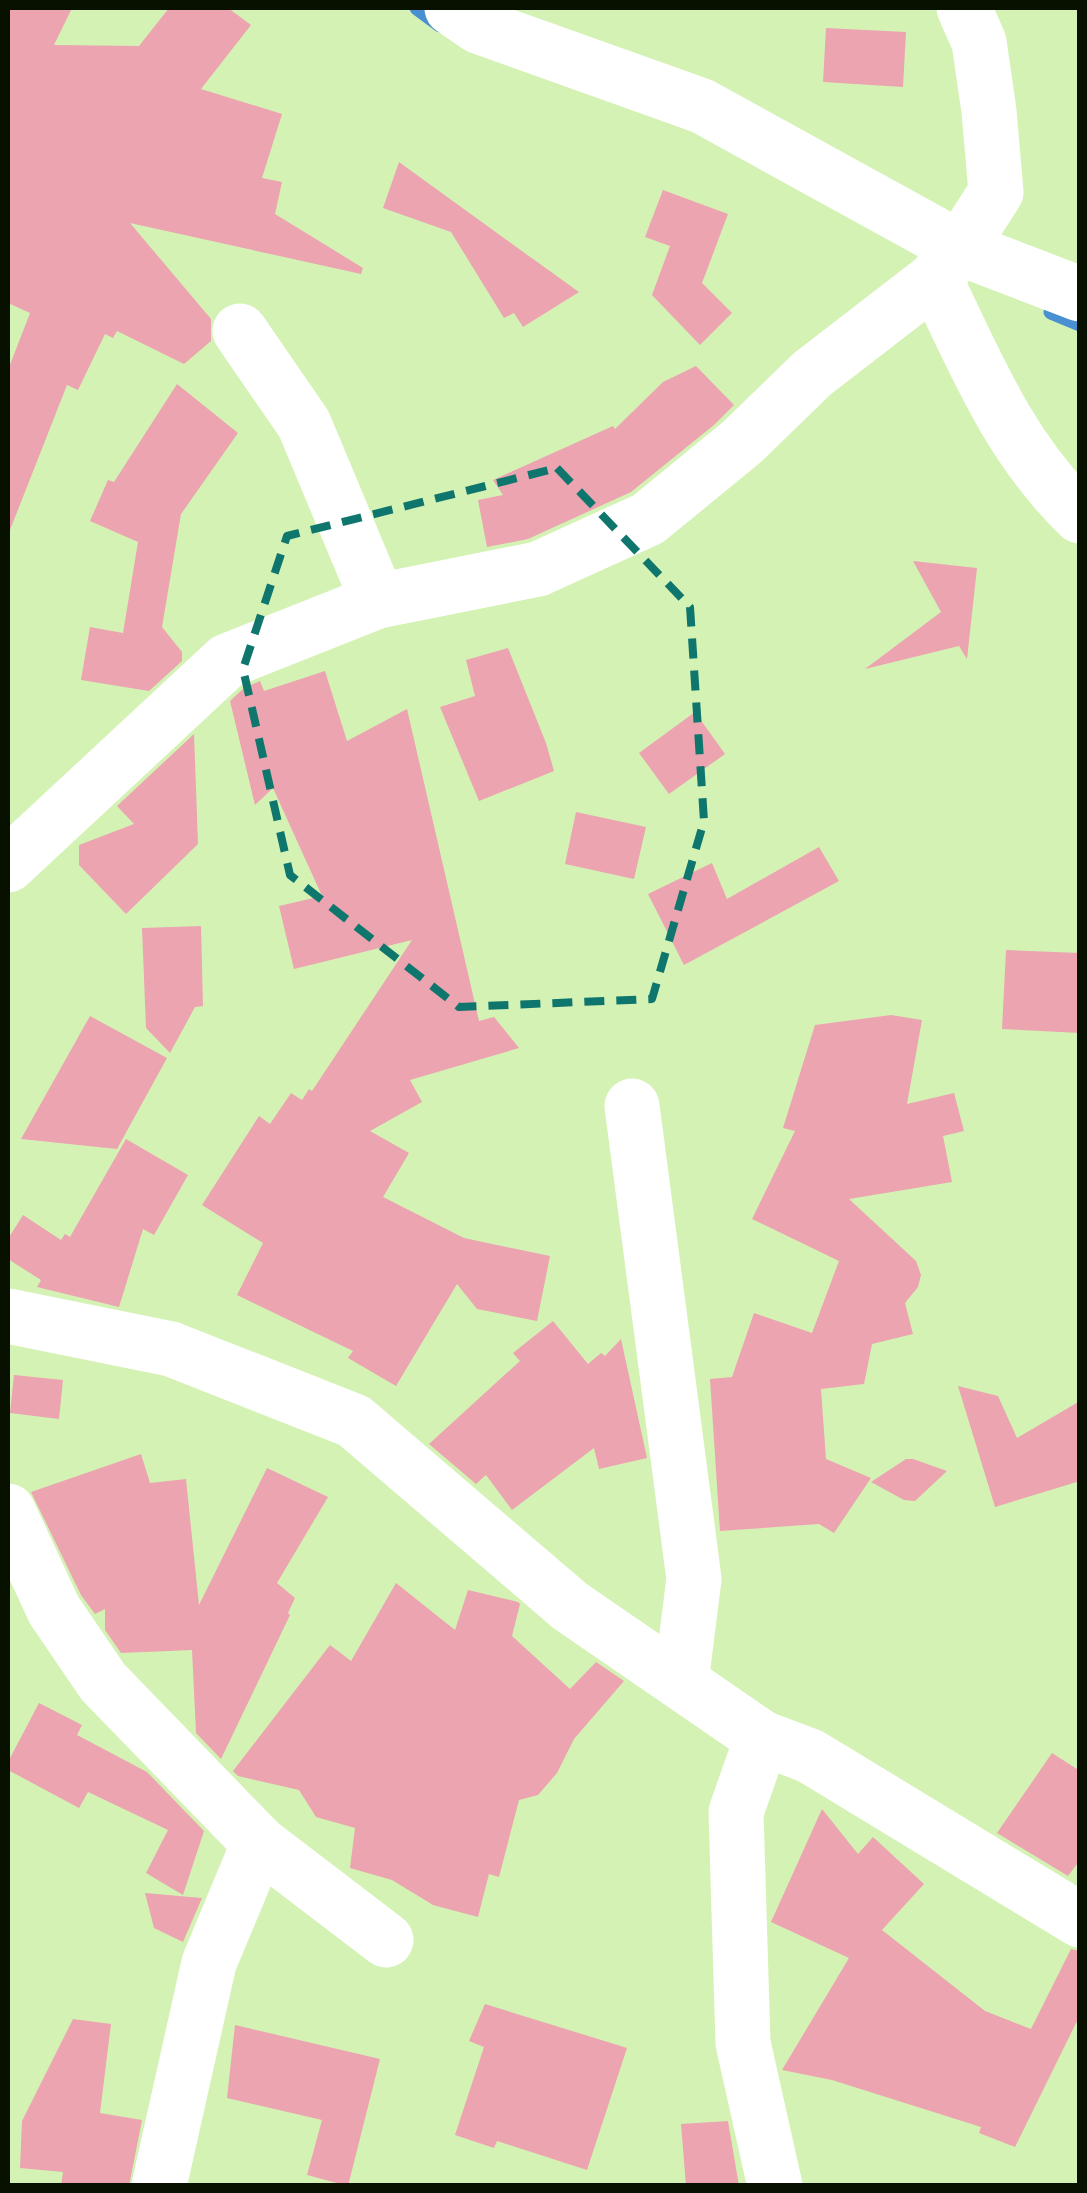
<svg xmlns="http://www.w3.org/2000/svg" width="1087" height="2193" font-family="Georgia,serif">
  <rect width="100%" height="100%" fill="#d5f2b5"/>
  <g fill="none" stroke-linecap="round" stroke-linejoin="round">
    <g stroke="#4990d2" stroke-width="15">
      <path d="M417,8L440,25"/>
      <path d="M1051,312L1080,324"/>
    </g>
  </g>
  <g fill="#eba4b0">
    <path d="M8,8H72L54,45L139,46L169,8H228L251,25L201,89L282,114L262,178L282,182L275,214L363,268L361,274L130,223L211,319V341L184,364L117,331L113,338L105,334L78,390L67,385L10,530L8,529V370L30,313L8,303Z"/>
    <path d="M826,28L906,32L903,87L823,82Z"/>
    <path d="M399,162L508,241L579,292L523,327L514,313L504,318L451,232L383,208Z"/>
    <path d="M663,190L728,214L702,283L732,313L700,345L652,295L670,246L645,237Z"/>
    <path d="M696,366L734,405L714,425L631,492L528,539L487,547L478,500L503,495L493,480L613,426L615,429L663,382Z"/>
    <path d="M177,384L238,433L181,514L162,627L182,652V661L149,691L81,680L90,627L123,633L138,542L90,521L108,480L114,482Z"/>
    <path d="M913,561L977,568L967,659L959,646L865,669L941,612Z"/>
    <path d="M508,648L546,743L554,771L479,801L440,707L475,696L466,660Z"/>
    <path d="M325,671L347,741L407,709L479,1021L494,1017L519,1048L410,1080L422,1102L370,1131L409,1153L383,1197L464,1238L550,1256L537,1321L477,1309L457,1284L396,1386L348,1358L353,1351L237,1295L263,1243L202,1205L259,1116L270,1124L291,1093L302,1100L309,1089L312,1091L412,940L294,969L279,906L322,896L273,788L255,805L230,701L244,688L260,681L264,691Z"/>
    <path d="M695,712L725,754L669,794L639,753Z"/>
    <path d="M194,734L198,844L126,914L79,865V845L134,824L117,806Z"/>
    <path d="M576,812L646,827L634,879L565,864Z"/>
    <path d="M819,847L839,881L684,965L648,894L712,863L727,899Z"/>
    <path d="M201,926L203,1006L195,1007L170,1053L146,1028L142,928Z"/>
    <path d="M1006,950L1080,953V1033L1002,1029Z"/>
    <path d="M891,1015L922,1020L907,1104L954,1093L964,1131L943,1136L952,1182L849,1199L916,1261L921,1275L918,1287L905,1303L913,1334L872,1344L864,1384L821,1389L826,1459L871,1478L834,1533L819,1524L720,1531L710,1379L732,1377L754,1313L812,1333L839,1261L752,1219L795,1131L783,1128L815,1025Z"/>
    <path d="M90,1016L167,1058L117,1149L21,1139Z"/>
    <path d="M126,1139L188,1175L154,1235L143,1229L119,1307L37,1287L41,1280L8,1259V1239L23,1215L61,1240L65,1234L70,1237Z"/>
    <path d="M553,1321L588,1364L601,1353L605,1356L621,1339L647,1458L599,1469L594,1448L512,1510L486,1475L476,1484L429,1444L520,1361L513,1353Z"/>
    <path d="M14,1375L63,1380L59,1419L10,1413Z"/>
    <path d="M958,1386L998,1396L1017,1438L1080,1401V1481L995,1507Z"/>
    <path d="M141,1454L150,1483L186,1479L199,1605L267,1468L328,1497L277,1583L295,1598L288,1613L290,1615L221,1759L196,1733L192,1650L121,1653L105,1630V1609L95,1614L81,1595L31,1492Z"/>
    <path d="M906,1459H913L947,1471L915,1501L904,1500L871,1482Z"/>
    <path d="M396,1583L455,1630L468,1590L518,1602L520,1604L512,1636L570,1689L596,1662L624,1681L574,1739L557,1773L538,1795L519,1800L499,1877L489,1874L478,1917L433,1905L392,1880L350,1868L355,1828L316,1817L299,1790L238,1776L233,1771L330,1645L351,1661Z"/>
    <path d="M39,1703L82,1725L77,1735L147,1772L204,1831L183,1895L146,1873L168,1830L88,1792L79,1808L8,1770V1762Z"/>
    <path d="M1052,1753L1080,1771V1860L1068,1876L997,1833Z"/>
    <path d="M822,1809L858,1854L873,1837L924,1884L882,1930L985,2011L1031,2029L1071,1949L1080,1951V2015L1015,2147L979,2133L981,2127L832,2080L782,2070L849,1958L771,1922Z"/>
    <path d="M145,1893L202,1898L183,1942L154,1928Z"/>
    <path d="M485,2004L627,2048L587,2170L497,2141L494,2148L455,2135L484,2047L469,2041Z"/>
    <path d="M73,2019L111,2024L100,2113L142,2120L129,2186H61L63,2172L20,2168L22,2121Z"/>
    <path d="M235,2025L380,2059L348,2186L307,2175L322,2120L227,2098Z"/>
    <path d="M728,2121L739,2186H686L681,2124Z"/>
  </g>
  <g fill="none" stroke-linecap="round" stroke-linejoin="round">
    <g stroke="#fff" stroke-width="55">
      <path d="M452,8L478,26L702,106L960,248L1080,294"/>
      <path d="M935,279C977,366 1009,447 1080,516"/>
      <path d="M240,331L304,424L378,601"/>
      <path d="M8,865L227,661L378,601L538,569L648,519L742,442L812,374L935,279L960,248L996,192L989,111L979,42L964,8"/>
      <path d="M632,1106L694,1579L681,1682"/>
      <path d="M8,1316L171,1349L354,1421L570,1606L762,1738L810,1756L1080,1920"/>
      <path d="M8,1511L54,1610L103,1682L259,1843L386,1940"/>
      <path d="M762,1738L736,1812L743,2043L775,2186"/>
      <path d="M159,2186L209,1963L259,1843"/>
    </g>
  </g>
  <path fill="none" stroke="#0f766e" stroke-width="8" stroke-dasharray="20 12" stroke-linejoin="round" d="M557,468L690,607L704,821L652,999L459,1007L290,875L243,669L287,536Z"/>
  <rect width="1087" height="2193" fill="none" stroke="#081100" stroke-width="20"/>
</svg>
